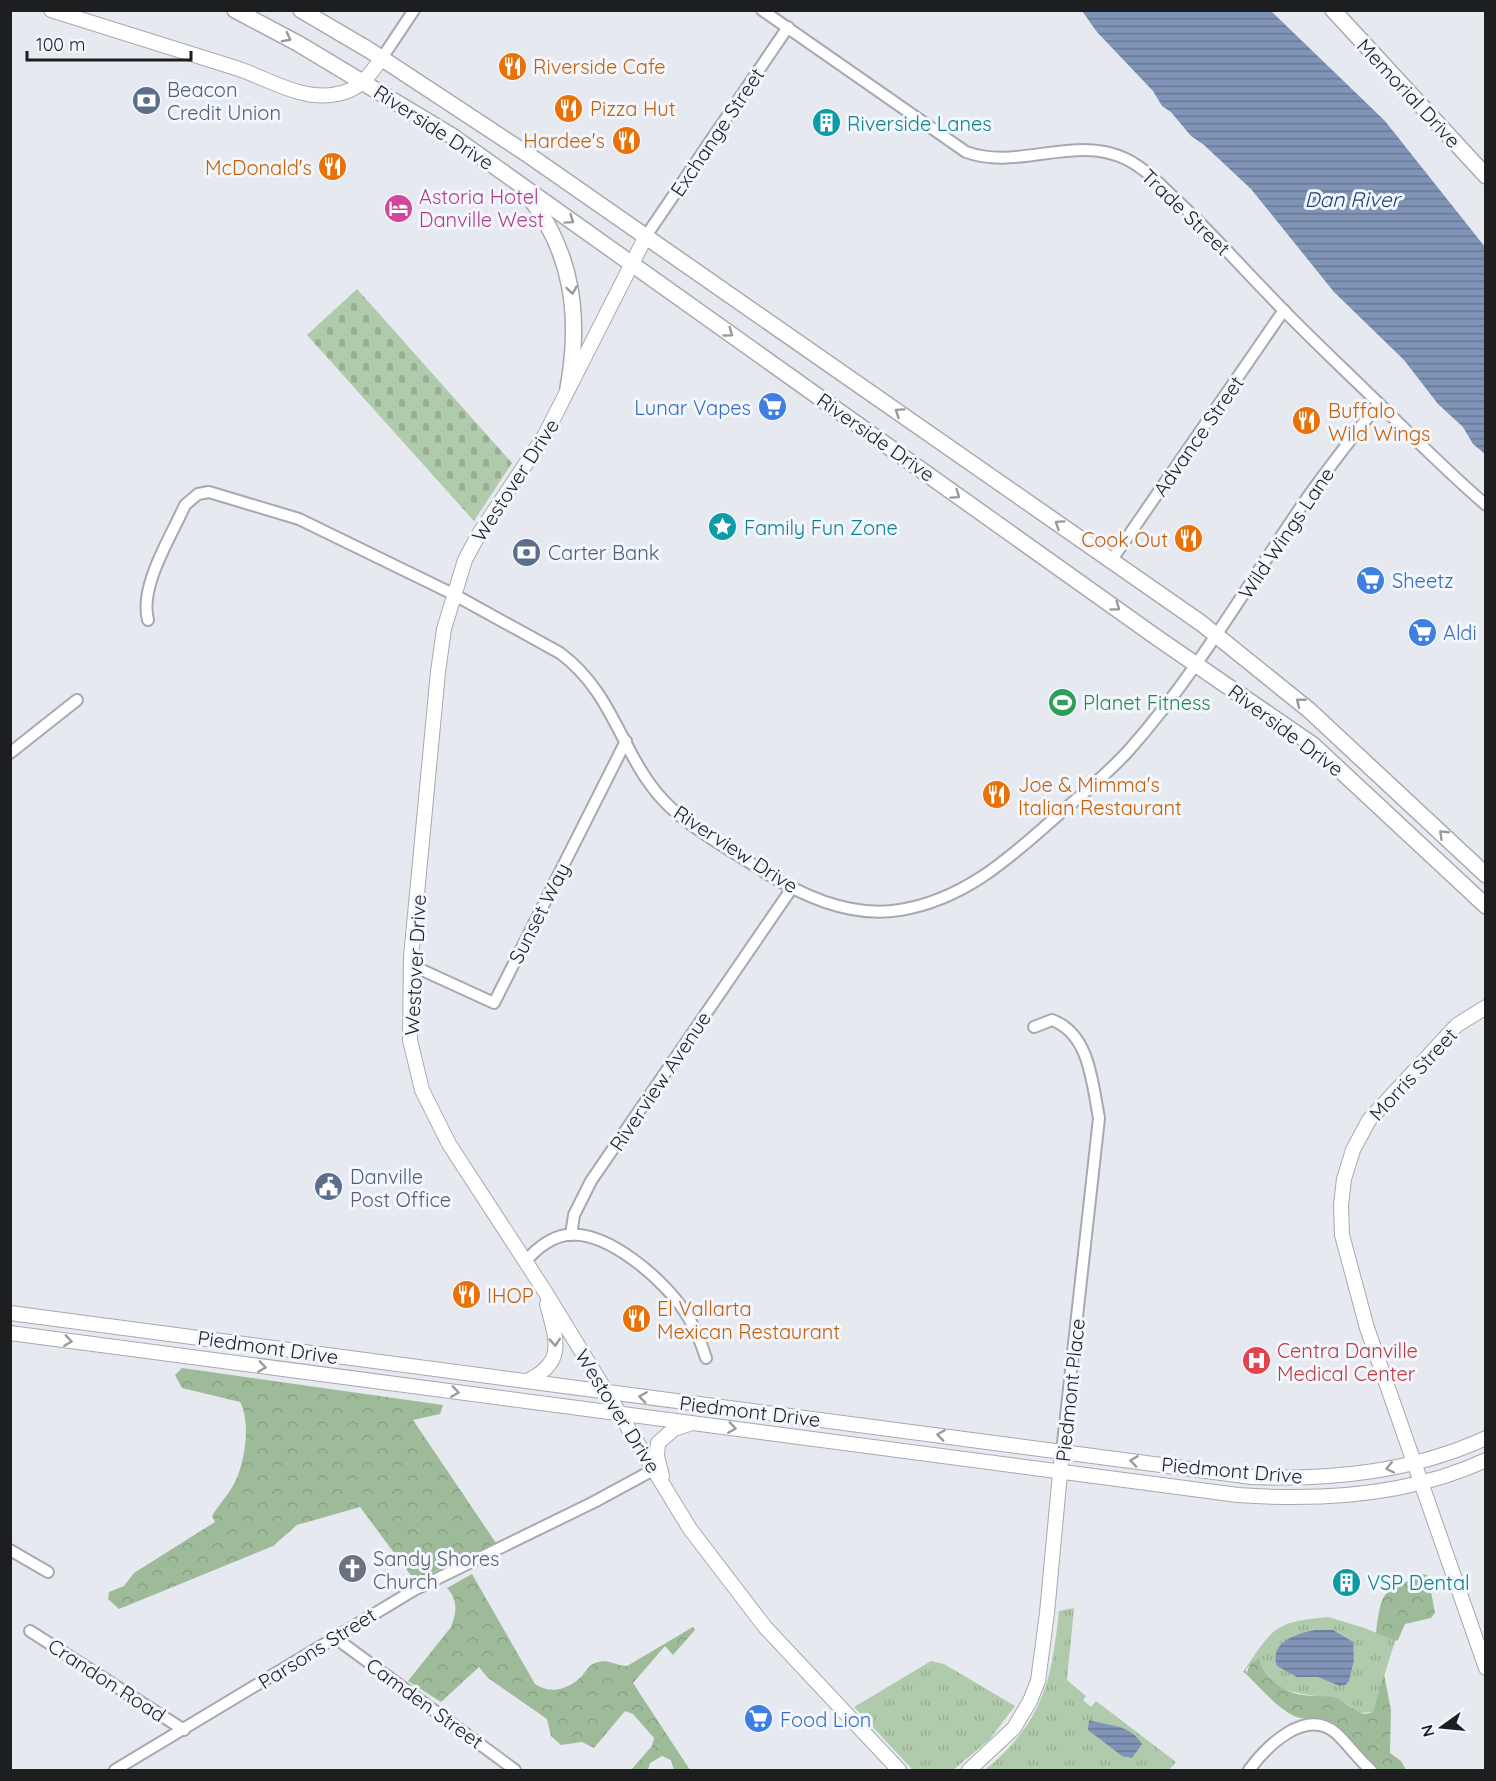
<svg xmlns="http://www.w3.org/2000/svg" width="1496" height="1781" font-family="Quicksand,sans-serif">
  <defs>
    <pattern id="grass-tufts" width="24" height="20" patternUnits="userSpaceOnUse" patternTransform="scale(1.5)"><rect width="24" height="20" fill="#b0cbab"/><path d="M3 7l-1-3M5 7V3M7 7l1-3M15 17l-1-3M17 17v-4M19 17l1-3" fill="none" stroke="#97ae93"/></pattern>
    <pattern id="forest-crowns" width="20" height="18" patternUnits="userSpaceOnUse" patternTransform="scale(1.5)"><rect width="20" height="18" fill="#9ebb99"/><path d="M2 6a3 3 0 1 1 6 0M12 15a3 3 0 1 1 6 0" fill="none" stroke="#88a084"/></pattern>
    <pattern id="cemetery-stones" width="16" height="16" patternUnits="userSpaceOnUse" patternTransform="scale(1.5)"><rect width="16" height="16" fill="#b0cbab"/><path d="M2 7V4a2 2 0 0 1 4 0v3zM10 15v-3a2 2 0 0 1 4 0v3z" fill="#97ae93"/></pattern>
    <pattern id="water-rules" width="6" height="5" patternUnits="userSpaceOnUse" patternTransform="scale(1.5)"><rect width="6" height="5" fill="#7f94b6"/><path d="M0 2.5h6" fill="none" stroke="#677894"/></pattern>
  </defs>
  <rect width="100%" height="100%" fill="#e6e9ef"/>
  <g fill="url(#grass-tufts)">
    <path d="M1074,1608L1067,1680L1086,1696L1083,1700L1091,1707L1096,1701L1176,1762L1169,1770H985C1043,1721 1051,1684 1059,1611Z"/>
    <path d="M1328,1617L1365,1628L1395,1641L1373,1712L1358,1713C1354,1710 1350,1706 1347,1704C1322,1690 1262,1702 1260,1658L1246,1669V1674L1243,1672C1273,1628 1273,1622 1328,1617Z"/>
    <path d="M931,1661L944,1664L1015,1706L989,1740L953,1770H913L854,1707Z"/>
  </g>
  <g fill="url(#forest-crowns)">
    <path d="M182,1368L443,1405L440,1414L413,1420L496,1543L415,1581L360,1507L297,1525L273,1546L119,1609L108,1599L109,1592L124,1586L134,1573L215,1522L212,1516C219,1504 230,1493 236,1480C245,1460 251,1422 240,1402L182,1388L175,1375Z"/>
    <path d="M472,1574L535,1684C551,1695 569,1689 582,1676C586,1671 589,1665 595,1663C608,1658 615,1666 627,1666L693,1627L695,1630L673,1655L665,1646L633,1683L690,1770H674L671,1760L662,1756L650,1763L648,1770H631L652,1746L654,1738L633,1714L625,1711L594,1748L582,1742L561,1745L551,1736L547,1719L488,1678L479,1667L441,1702L408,1681L451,1627C457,1612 458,1600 447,1588Z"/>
    <path d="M1424,1574L1428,1576L1435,1613L1431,1618L1405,1624L1398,1640L1395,1641L1376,1633C1382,1587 1383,1592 1424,1574Z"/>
    <path d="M1260,1658C1260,1677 1285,1693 1303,1695C1314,1697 1326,1695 1336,1698C1347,1702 1353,1712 1365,1714L1373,1712L1384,1674L1391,1710L1390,1753L1401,1761L1406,1770H1379L1328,1722C1317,1718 1303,1720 1294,1716C1277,1708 1261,1688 1246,1674L1251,1663Z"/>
  </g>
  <path fill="url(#cemetery-stones)" d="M357,289L512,463L474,521L307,335Z"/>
  <g fill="url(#water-rules)">
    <path d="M1082,11H1271L1385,121L1485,247V454L1473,444L1463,427L1438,404L1404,360L1334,292L1251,189L1204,145L1191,136L1171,112L1162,106L1153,91L1097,32Z"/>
    <path d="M1315,1630H1333L1353,1642L1354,1660L1349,1681L1345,1685L1340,1686L1318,1677H1297L1277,1666C1269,1642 1296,1634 1315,1630Z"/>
    <path d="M1089,1720C1108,1726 1130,1724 1142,1744L1132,1758L1122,1756L1088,1730Z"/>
  </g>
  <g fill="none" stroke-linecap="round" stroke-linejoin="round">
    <defs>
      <g id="street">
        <path d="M762,10L966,152C1018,171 1075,134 1126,159C1144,168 1158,182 1172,196C1206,227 1235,260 1267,293C1298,326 1331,357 1364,389C1404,428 1443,468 1486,505"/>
        <path d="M382,58L414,10"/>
        <path d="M646,236L788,27"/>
        <path d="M1111,561L1284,310"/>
        <path d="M148,620C139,586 171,537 185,505L198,494L209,492L299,519L453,594L560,653C615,694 620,753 663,800C688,827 732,851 763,871C802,896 852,918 900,910C961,900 1004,863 1049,823C1076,799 1106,776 1130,749C1197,673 1248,584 1305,501C1328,468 1354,436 1378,404"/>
        <path d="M10,753L77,700"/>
        <path d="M411,965L494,1003L626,741"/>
        <path d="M1034,1027L1052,1020C1090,1034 1092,1083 1099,1118L1062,1452"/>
        <path d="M571,1235L574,1215L591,1181L792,888"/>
        <path d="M525,1262C536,1249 549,1238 566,1235C607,1229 665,1281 685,1312C695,1327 701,1342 706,1358"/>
        <path d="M10,1550L48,1572"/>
        <path d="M30,1631L184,1730"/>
        <path d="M334,1637L515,1770"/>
        <path d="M115,1770L414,1590L594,1502L653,1470"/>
        <path d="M1249,1770C1266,1747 1305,1707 1336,1733C1348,1744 1358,1759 1371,1770"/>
      </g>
      <g id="secondary">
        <path d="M51,10C113,29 174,49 236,68C267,78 303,102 337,94C360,90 369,76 382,58"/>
        <path d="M646,236L545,435L479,534L465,560L444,629L438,672L411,957L410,1040L422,1090L449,1144L544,1290L690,1529L765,1627L899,1770"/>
        <path d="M1486,1007L1457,1025L1369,1120L1353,1150L1344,1179L1341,1205L1342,1235L1367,1328L1486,1668"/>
        <path d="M10,1313L1252,1477C1332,1480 1412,1472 1486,1438"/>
        <path d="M10,1333L1238,1495C1321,1501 1409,1496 1486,1460"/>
        <path d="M527,1381C567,1362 556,1339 547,1304"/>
        <path d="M662,1476L657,1456L658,1443L674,1429L689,1424"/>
        <path d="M969,1770L1014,1728L1030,1701L1038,1681L1047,1613L1062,1452"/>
      </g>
      <g id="primary">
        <path d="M235,10L299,44L452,136L1156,637L1313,745L1486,906"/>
        <path d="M301,10L369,50L530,156L1201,623L1309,710L1486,875"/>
        <path d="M1333,10L1486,176"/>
        <path d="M527,194C573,252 581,317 568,388"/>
      </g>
    </defs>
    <use href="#street" stroke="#a6aab0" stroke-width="14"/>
    <use href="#secondary" stroke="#a6aab0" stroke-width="16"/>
    <use href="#primary" stroke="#a6aab0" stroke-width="18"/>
    <use href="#street" stroke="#fff" stroke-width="10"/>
    <use href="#secondary" stroke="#fff" stroke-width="14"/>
    <use href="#primary" stroke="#fff" stroke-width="15"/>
  </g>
  <defs><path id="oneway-chevron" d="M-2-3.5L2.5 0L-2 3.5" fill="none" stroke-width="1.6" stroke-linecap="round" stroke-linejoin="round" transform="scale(1.5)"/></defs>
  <g stroke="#999a9b">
    <use href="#oneway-chevron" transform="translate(287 38) rotate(28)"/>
    <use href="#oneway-chevron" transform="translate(570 220) rotate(35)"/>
    <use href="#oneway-chevron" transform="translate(572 290) rotate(81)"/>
    <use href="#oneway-chevron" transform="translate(729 333) rotate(36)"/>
    <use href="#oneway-chevron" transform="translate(899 412) rotate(-146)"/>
    <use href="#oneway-chevron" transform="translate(956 495) rotate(35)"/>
    <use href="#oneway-chevron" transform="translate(1059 524) rotate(-145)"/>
    <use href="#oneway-chevron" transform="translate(1116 607) rotate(36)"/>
    <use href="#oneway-chevron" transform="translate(1300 702) rotate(-141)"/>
    <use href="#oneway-chevron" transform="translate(1443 834) rotate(-136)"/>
    <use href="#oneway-chevron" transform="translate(68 1341) rotate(8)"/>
    <use href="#oneway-chevron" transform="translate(555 1342) rotate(86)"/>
    <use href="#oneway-chevron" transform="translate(262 1367) rotate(8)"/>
    <use href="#oneway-chevron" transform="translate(455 1392) rotate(8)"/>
    <use href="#oneway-chevron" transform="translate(643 1397) rotate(-172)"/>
    <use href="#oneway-chevron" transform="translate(732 1428) rotate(8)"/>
    <use href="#oneway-chevron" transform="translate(941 1435) rotate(-172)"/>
    <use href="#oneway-chevron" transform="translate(1134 1461) rotate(-172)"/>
    <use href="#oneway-chevron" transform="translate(1390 1468) rotate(168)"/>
  </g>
  <defs>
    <symbol id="restaurant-disc" viewBox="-11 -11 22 22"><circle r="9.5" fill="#e8710a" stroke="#f3f7fd"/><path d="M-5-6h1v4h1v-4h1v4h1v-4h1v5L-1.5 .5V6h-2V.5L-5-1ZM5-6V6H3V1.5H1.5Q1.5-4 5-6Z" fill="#fff"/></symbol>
    <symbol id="bank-disc" viewBox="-11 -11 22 22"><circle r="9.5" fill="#5c6f8a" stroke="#f3f7fd"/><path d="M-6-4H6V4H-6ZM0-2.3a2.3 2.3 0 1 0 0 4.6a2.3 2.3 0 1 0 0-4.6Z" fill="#fff"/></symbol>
    <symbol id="building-disc" viewBox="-11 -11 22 22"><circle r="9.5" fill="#0f9aa8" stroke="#f3f7fd"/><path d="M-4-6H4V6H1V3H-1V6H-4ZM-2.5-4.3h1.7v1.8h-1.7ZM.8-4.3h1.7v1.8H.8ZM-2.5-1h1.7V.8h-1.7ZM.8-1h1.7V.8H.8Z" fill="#fff"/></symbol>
    <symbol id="hotel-disc" viewBox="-11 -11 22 22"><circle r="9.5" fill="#d1479c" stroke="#f3f7fd"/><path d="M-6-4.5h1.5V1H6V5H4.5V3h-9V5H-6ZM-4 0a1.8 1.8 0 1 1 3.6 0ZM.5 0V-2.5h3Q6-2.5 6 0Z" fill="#fff"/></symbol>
    <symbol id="supermarket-disc" viewBox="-11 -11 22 22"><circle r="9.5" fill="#3f7fe0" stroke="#f3f7fd"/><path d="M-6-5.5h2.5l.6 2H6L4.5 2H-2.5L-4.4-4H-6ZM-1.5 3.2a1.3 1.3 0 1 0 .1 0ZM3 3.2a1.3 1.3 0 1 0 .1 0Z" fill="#fff"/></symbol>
    <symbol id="sight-disc" viewBox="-11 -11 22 22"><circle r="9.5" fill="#0f9aa8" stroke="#f3f7fd"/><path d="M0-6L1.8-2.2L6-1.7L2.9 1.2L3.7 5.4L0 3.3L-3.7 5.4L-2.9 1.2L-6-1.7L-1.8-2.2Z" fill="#fff"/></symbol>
    <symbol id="stadium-disc" viewBox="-11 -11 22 22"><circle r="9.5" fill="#2e9e5b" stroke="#f3f7fd"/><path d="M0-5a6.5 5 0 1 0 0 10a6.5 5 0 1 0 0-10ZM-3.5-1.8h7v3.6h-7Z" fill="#fff"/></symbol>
    <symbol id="civic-disc" viewBox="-11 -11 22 22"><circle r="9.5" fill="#5c6f8a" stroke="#f3f7fd"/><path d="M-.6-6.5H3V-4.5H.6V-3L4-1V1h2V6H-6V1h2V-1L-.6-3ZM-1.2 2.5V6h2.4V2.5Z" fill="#fff"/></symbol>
    <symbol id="hospital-disc" viewBox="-11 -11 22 22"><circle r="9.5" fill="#e0444e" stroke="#f3f7fd"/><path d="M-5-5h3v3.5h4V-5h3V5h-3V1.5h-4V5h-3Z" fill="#fff"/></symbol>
    <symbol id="church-disc" viewBox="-11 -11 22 22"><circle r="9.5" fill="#6b7280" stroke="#f3f7fd"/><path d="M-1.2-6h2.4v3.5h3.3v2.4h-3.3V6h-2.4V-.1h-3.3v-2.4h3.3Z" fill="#fff"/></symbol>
  </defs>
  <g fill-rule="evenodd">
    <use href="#restaurant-disc" x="496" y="50" width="33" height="33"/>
    <use href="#bank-disc" x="130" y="84" width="33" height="33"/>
    <use href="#restaurant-disc" x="552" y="92" width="33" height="33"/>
    <use href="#building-disc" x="810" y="106" width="33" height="33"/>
    <use href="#restaurant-disc" x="610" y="124" width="33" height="33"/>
    <use href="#restaurant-disc" x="316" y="150" width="33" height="33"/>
    <use href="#hotel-disc" x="382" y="192" width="33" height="33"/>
    <use href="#supermarket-disc" x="756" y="390" width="33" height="33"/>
    <use href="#restaurant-disc" x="1290" y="404" width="33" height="33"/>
    <use href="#sight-disc" x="706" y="510" width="33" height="33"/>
    <use href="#restaurant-disc" x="1172" y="522" width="33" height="33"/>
    <use href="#bank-disc" x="510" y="536" width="33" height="33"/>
    <use href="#supermarket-disc" x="1354" y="564" width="33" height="33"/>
    <use href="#supermarket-disc" x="1406" y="616" width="33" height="33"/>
    <use href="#stadium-disc" x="1046" y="686" width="33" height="33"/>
    <use href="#restaurant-disc" x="980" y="778" width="33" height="33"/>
    <use href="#civic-disc" x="312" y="1170" width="33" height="33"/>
    <use href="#restaurant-disc" x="450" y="1278" width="33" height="33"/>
    <use href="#restaurant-disc" x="620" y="1302" width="33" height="33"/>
    <use href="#hospital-disc" x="1240" y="1344" width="33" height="33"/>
    <use href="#church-disc" x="336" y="1552" width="33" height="33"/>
    <use href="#building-disc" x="1330" y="1566" width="33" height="33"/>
    <use href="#supermarket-disc" x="742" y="1702" width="33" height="33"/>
  </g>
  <g text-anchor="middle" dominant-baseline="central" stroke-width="6" stroke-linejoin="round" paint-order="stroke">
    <g font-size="20" fill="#c56008" stroke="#f3f7fd" text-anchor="start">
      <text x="533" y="66">Riverside Cafe</text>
      <text x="590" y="108">Pizza Hut</text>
      <text x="605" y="140" text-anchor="end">Hardee's</text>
      <text x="312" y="167" text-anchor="end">McDonald's</text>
      <text x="1328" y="410">Buffalo<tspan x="1328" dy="23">Wild Wings</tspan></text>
      <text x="1168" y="539" text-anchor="end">Cook Out</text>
      <text x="1018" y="784">Joe &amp; Mimma's<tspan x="1018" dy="23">Italian Restaurant</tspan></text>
      <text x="487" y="1295">IHOP</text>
      <text x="657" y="1308">El Vallarta<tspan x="657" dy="23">Mexican Restaurant</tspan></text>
    </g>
    <g font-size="20" fill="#4e5e75" stroke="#f3f7fd" text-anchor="start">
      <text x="167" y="89">Beacon<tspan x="167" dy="23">Credit Union</tspan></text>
      <text x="548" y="552">Carter Bank</text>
      <text x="350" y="1176">Danville<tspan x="350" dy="23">Post Office</tspan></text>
    </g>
    <g font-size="20" fill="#1d1e20" stroke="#f3f7fd">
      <text transform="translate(1409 93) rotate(47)">Memorial Drive</text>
      <text transform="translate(434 127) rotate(33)">Riverside Drive</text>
      <text transform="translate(717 132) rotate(-56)">Exchange Street</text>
      <text transform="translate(1186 212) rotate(44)">Trade Street</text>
      <text transform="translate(1198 436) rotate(-55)">Advance Street</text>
      <text transform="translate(876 437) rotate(35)">Riverside Drive</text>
      <text transform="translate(515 480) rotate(-57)">Westover Drive</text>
      <text transform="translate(1286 533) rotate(-56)">Wild Wings Lane</text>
      <text transform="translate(1286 730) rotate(37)">Riverside Drive</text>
      <text transform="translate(736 849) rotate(33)">Riverview Drive</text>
      <text transform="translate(539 913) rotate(-63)">Sunset Way</text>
      <text transform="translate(415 965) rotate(-87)">Westover Drive</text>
      <text transform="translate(1413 1074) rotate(-47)">Morris Street</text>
      <text transform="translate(660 1081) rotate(-56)">Riverview Avenue</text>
      <text transform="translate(268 1347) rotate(8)">Piedmont Drive</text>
      <text transform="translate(1070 1390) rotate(-84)">Piedmont Place</text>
      <text transform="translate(618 1411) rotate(58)">Westover Drive</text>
      <text transform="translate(750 1411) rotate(7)">Piedmont Drive</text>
      <text transform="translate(1232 1470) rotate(5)">Piedmont Drive</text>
      <text transform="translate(317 1648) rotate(-32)">Parsons Street</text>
      <text transform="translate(107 1680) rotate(33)">Crandon Road</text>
      <text transform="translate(425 1703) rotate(36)">Camden Street</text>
    </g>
    <g font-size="20" fill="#0d838f" stroke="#f3f7fd" text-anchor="start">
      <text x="847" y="123">Riverside Lanes</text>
      <text x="744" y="527">Family Fun Zone</text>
      <text x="1367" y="1582">VSP Dental</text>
    </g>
    <g font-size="20" fill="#b23c85" stroke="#f3f7fd" text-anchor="start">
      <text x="419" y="196">Astoria Hotel<tspan x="419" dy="23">Danville West</tspan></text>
    </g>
    <g font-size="20" fill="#366cbe" stroke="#f3f7fd" text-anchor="start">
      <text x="751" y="407" text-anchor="end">Lunar Vapes</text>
      <text x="1392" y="580">Sheetz</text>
      <text x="1443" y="632">Aldi</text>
      <text x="780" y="1719">Food Lion</text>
    </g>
    <g font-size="20" fill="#27864d" stroke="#f3f7fd" text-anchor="start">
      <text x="1083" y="702">Planet Fitness</text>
    </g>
    <g font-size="20" fill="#be3a42" stroke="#f3f7fd" text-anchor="start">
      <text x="1277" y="1350">Centra Danville<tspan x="1277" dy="23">Medical Center</tspan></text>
    </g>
    <g font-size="20" fill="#5b616d" stroke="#f3f7fd" text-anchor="start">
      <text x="373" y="1558">Sandy Shores<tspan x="373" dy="23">Church</tspan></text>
    </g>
    <g font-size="21" font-style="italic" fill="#24406f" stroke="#f3f7fd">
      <text x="1352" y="199">Dan River</text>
    </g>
  </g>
  <rect width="1496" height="1781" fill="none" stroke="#1d1e20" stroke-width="24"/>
  <g transform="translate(1442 1727) rotate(255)" stroke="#f3f7fd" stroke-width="4.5" paint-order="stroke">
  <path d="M0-4.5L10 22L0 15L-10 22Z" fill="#1d1e20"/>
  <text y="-9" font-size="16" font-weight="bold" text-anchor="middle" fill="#1d1e20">N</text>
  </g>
  <path d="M27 51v9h164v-9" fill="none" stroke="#1d1e20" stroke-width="3"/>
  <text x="36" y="51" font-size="18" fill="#1d1e20" stroke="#f3f7fd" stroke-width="4.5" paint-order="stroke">100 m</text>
</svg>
